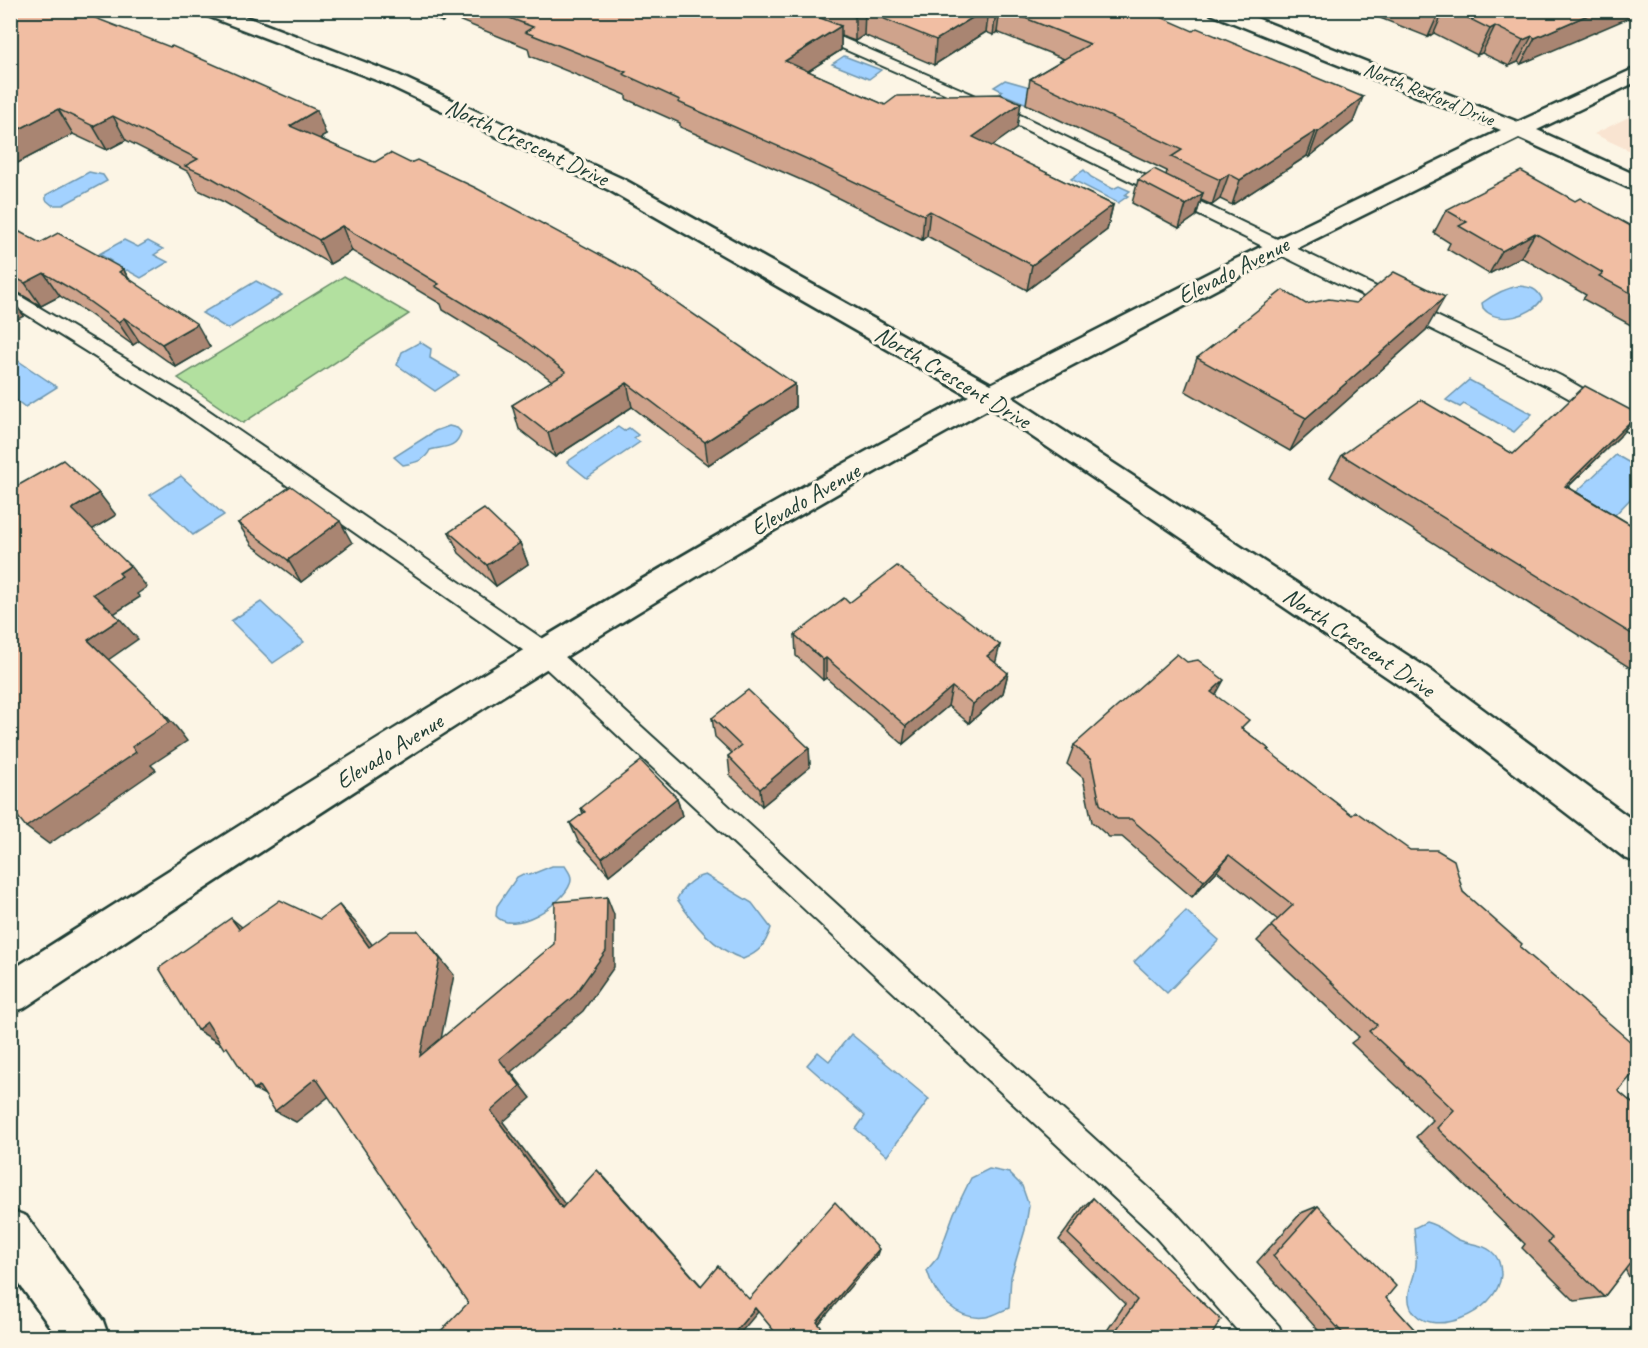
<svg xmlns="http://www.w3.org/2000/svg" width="1648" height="1348" font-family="Caveat,sans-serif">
  <rect width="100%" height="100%" fill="#fcf5e5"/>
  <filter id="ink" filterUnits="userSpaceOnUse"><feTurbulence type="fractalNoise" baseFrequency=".0167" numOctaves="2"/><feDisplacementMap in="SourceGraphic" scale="12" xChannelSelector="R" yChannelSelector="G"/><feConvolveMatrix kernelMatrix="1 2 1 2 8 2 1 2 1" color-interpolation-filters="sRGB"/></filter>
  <g filter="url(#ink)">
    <path fill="#f9e4d1" d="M1637,113V154L1594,134Z"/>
    <path fill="#b2e09f" stroke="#688e6a" stroke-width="1.5" d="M344,276L409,314L243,423L178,378Z"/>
    <g fill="#a3d2ff" stroke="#6e96ae" stroke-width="1.5">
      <path d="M844,56L881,70L869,79L832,64Z"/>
      <path d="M1005,80L1030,87L1027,104L1000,93L1002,91L994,87Z"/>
      <path d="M1084,170L1091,177L1113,189L1119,186L1130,191L1125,195L1128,196L1118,203L1071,179Z"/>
      <path d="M89,172L103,175L107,181L63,205H52L46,200V195Z"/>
      <path d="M124,240L138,247L148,241L163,249L154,255L168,262L141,278L127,270L121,273L106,264L111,261L99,254Z"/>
      <path d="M256,281L282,295L228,329L202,313Z"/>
      <path d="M1519,286C1530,287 1537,288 1542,299C1532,316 1498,326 1483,308L1482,303C1493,295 1506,288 1519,286Z"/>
      <path d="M420,342L431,349L430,358L459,375L435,391L397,365L402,352Z"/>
      <path d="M14,358L57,387L25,407L11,396V360Z"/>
      <path d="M1469,380L1532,414L1514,432L1464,404L1460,407L1446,400Z"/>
      <path d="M449,426L457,428L461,432C456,450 442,446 430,450C425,461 414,463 403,465L394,457L435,431Z"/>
      <path d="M618,427L624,431L629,428L638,435L634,438L640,442L587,478L567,462Z"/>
      <path d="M1616,455L1637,467V492L1613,517L1574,494Z"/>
      <path d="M181,476L224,515L193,535L150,495Z"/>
      <path d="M261,602L304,642L273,663L231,621Z"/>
      <path d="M552,866H565C569,872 573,877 570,884C563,904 513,936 496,916L497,906L517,877L523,874L530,875Z"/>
      <path d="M705,875L752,903L771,928C765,945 760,952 743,959C714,949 694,924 677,899C683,887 692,878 705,875Z"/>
      <path d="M1186,911L1219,940L1167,993L1134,962Z"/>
      <path d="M851,1034L929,1099L887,1156L856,1129L865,1116L807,1065L818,1052L829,1061Z"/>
      <path d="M989,1169L1009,1173L1022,1186L1029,1206L1025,1230L1011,1277L1009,1308C1001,1311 994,1316 986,1317C957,1321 934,1296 927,1270L938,1257L954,1213L971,1178Z"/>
      <path d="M1426,1222C1441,1226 1445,1232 1457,1239C1468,1245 1481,1243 1491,1251C1499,1257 1501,1265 1501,1275C1498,1314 1427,1341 1411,1308C1404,1292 1415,1281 1416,1264C1417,1253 1415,1240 1414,1228Z"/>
    </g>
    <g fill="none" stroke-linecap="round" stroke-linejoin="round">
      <defs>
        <g id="service">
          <path d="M744,10H766L838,36L1018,114L1561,376L1638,421V437L1547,386L1006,120L828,42Z"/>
          <path d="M10,290L189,397L553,646L1175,1212L1279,1326L1284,1338H1244L1153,1234L537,660L175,407L10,304Z"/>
        </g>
        <g id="minor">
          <path d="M200,10H228L398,75L625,180L991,384L1236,259L1501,130L1211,14L1209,10H1236L1518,122L1638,67V81L1537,130L1638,176V192L1519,138L1253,270L1012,397L1430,670L1638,824V863L1625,858L1406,690L990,408C657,589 340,799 24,1008L10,1013V971C325,771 640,570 969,396L609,190L384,83L202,14Z"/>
          <path d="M10,1210L26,1216L103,1321L109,1338H58L10,1271Z"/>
        </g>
      </defs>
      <use href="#service" stroke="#1f3d34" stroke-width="4"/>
      <use href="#minor" stroke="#1f3d34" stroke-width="5"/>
      <use href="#service" fill="#fcf5e5" fill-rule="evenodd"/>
      <use href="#minor" fill="#fcf5e5" fill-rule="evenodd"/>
    </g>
    <g fill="#cfa38c" stroke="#1f3d34" stroke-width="1.5">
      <path d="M10,10L326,135L320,138L795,384V408L708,465L632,407L555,457L519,429L512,405L552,381L528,362L443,310L441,304L352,251L330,264L224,202L198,190L189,172L126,140L107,150L73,134L10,167Z"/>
      <path d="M410,10H1145L1353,122L1309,157L1307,156L1232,205L1220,199L1212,205L1201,200L1196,216L1179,228L1132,203L1138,180L1166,175L1167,171L1026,104L1030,79L1064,59L997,32L993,35L986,32L934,65L864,35L855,41L841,36V50L808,71L885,105L1017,128L991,146L1113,205L1107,230L1027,290L927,236L922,240L808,183L680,127V123L626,99V95L530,56L528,48L451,17L442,22Z"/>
      <path d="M1360,10H1638L1521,64L1518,62L1509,66L1482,53L1477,55L1434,33L1428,37Z"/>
      <path d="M1575,201L1638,230V329L1583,299L1586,295L1521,257L1489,274L1447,249L1450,243L1434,233L1446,210Z"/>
      <path d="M10,235L40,243L123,269L128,278L210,347L176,367L139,341L133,345L88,313L60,296L41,306L10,288Z"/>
      <path d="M1306,304L1426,330L1290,451L1185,391L1197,358Z"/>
      <path d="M1619,437L1568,487L1638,529V673L1330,477L1342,455L1513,454Z"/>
      <path d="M238,523L352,543L301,582L252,545Z"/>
      <path d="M449,532L520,543L528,564L496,586L459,553Z"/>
      <path d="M849,603L1008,673L1003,693L969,723L948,706L903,744L826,678L823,680L796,656L795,635Z"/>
      <path d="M1215,695L1244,730L1269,749L1267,751L1352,815L1463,892L1520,947L1618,1091L1638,1108V1295L1625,1269L1604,1297L1575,1301L1522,1248L1525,1244L1416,1137L1433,1120L1351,1043L1359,1037L1257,941L1278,920L1217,871L1192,897L1122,837H1109L1092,822L1083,778L1067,764L1074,745Z"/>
      <path d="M712,718L809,748L810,767L762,806L730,775L728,756L732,753L715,737Z"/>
      <path d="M677,798L682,816L609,875L578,841L570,823L583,814L581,808Z"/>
      <path d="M1093,1198L1210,1338H1102L1125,1304L1059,1240L1084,1206Z"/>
      <path d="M1318,1206L1386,1298L1422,1338H1325L1257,1262L1301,1213Z"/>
    </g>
    <g fill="#a98572" stroke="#1f3d34" stroke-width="1.5">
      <path d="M439,10H449L451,17L442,22Z"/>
      <path d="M985,10H989L986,32L934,65L936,40Z"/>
      <path d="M1000,10L997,32L993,35L996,11Z"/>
      <path d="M1440,10H1444L1434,33L1428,37Z"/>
      <path d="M1599,10H1638V14L1521,64L1535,38Z"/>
      <path d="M865,11L864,35L855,41V17Z"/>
      <path d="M841,26V50L785,86V61Z"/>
      <path d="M1495,26L1482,53L1477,55L1490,29Z"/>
      <path d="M1532,36L1518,62L1509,66L1523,40Z"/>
      <path d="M1363,97L1353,122L1309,157L1318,132Z"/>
      <path d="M1021,103L1017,128L970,162L973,137Z"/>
      <path d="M58,109L73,134L10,167V134Z"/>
      <path d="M317,110L326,135L300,150L290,126Z"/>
      <path d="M113,116L126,140L107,150L93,126Z"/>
      <path d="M1316,131L1307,156L1232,205L1240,180Z"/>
      <path d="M1229,174L1220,199L1212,205L1220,180Z"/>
      <path d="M1203,193L1196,216L1179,228L1186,205Z"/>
      <path d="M1113,205L1107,230L1027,290L1032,265Z"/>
      <path d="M930,211L927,236L922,240L924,215Z"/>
      <path d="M342,226L352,251L330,264L319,240Z"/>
      <path d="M1535,233L1521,257L1489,274L1502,251Z"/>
      <path d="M123,269L137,292L119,272Z"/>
      <path d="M44,273L60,296L41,306L25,283Z"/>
      <path d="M10,297L24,316L10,323Z"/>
      <path d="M1445,297L1426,330L1290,451L1306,418Z"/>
      <path d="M124,318L139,341L133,345L118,322Z"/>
      <path d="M197,324L210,347L176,367L162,344Z"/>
      <path d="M627,383L632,407L555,457L548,433Z"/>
      <path d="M795,384V408L708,465L705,442Z"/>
      <path d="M1638,414L1619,437L1547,507L1565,486Z"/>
      <path d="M99,493L116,515L90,531L72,509Z"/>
      <path d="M340,521L352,543L301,582L288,560Z"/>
      <path d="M520,543L528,564L496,586L487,565Z"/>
      <path d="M130,566L147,587L137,594L140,597L112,615L93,594L119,573Z"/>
      <path d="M120,619L138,639L108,660L88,640Z"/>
      <path d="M1000,645L995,665L987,656Z"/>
      <path d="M826,658V678L823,680V660Z"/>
      <path d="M1008,673L1003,693L969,723L973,704Z"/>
      <path d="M1224,680L1213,700L1211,692Z"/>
      <path d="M952,687L948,706L903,744L906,726Z"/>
      <path d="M159,708L177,728L187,741L151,765L156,770L49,844L26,827L132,747Z"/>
      <path d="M809,748L810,767L762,806L760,789Z"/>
      <path d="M677,798L682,816L609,875L602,858Z"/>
      <path d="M1229,855L1217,871L1192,897L1204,881Z"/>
      <path d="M607,897L614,915V967L583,1011L511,1072L531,1098L503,1122L573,1215L562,1208L491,1111L499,1059Z"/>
      <path d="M339,905L356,923L386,963L369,947Z"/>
      <path d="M231,918L252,935L239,929Z"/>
      <path d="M418,931L454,975L435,1069L420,1056Z"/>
      <path d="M207,1022L230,1036L220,1044L197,1030Z"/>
      <path d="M316,1078L336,1091L296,1122L275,1111Z"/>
      <path d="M259,1086L276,1101L254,1089Z"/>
      <path d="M597,1170L606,1179L706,1291L701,1286Z"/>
      <path d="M879,1249L877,1255L818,1325L817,1322Z"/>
      <path d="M755,1308L758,1312L736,1338H730Z"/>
    </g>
    <g fill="#f1bea3" stroke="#1f3d34" stroke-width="1.5">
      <path d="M10,10H75L170,47L172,46L317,110L290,126L371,161L375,162L390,153L410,163L417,160L476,188L632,272L795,384L705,442L627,383L548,433L512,405L566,372L521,338L435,286L439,284L342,226L319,240L212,178L185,166L198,159L113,116L93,126L58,109L10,134Z"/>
      <path d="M489,10H800L841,26L785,61L885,105L897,96L1000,94L1021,103L973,137L1113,205L1032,265L930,211L924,215L807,159L678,102L680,100L623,74L626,72L525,32L533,27Z"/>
      <path d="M838,10H985L936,40L865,11L855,17Z"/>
      <path d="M1005,10H1145L1193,31L1197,28L1363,97L1318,132L1316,131L1240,180L1229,174L1220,180L1171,157L1182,150L1030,79L1090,44Z"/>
      <path d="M1452,10H1599L1535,38L1532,36L1523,40L1495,26L1490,29Z"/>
      <path d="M1154,169L1203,193L1186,205L1138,180Z"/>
      <path d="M1521,171L1575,201L1580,198L1638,230V297L1599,276L1603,273L1535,233L1502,251L1459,226L1467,222L1446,210Z"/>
      <path d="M18,231L40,243L58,233L123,269L119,272L197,324L162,344L124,318L118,322L73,290L44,273L25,283L10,275V235Z"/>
      <path d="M1394,272L1445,297L1306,418L1197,358L1283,290L1306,304L1329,299L1356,303Z"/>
      <path d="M1585,386L1638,414L1565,486L1638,529V638L1342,455L1421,400L1513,454Z"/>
      <path d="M63,460L99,493L72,509L130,566L119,573L122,576L93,594L120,619L88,640L159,708L169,722L132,747L136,752L26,827L10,807V510L16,507L10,501V490Z"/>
      <path d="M291,486L340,521L288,560L238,523Z"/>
      <path d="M484,509L520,543L487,565L449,532Z"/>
      <path d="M897,566L1000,645L987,656L1008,673L973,704L952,687L906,726L826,658L823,660L795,635L844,598L849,603Z"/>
      <path d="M1177,654L1187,662L1198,660L1224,680L1211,692L1249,720L1241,728L1269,749L1267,750L1352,815L1356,812L1410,850H1437L1454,860L1463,892L1522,944L1520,947L1638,1048V1068L1618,1091L1638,1108V1253L1604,1297L1548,1242L1552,1238L1437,1128L1454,1110L1369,1031L1377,1025L1271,926L1293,905L1229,855L1204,881L1131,819H1117L1100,804L1091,760L1074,745Z"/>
      <path d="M748,690L809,748L760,789L728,756L741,746L712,718Z"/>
      <path d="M641,761L677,798L602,858L570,823L585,812L581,808Z"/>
      <path d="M607,897L606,951L574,996L499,1059L520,1086L491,1111L562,1208L597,1170L701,1286L718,1266L749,1299L835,1202L879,1249L817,1322L830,1338H780L755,1308L730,1338H436L435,1337L468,1303L316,1078L275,1111L259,1086L254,1089L227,1047L224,1049L207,1022L197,1030L159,968L231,918L239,929L280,900L320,919L339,905L369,947L391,931H418L440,959L420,1056L554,944L555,902Z"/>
      <path d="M1093,1198L1221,1320L1210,1338H1113L1112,1336L1137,1300L1068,1234Z"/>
      <path d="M1318,1206L1396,1286L1386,1298L1422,1338H1347L1273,1256Z"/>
    </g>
  </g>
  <g text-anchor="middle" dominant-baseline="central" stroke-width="6" stroke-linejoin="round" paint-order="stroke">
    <g font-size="20" fill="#1f3d34" stroke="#fcf5e5">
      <text transform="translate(1429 94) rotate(22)">North Rexford Drive</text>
    </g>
    <g font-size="24" fill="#1f3d34" stroke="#fcf5e5">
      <text transform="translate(527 142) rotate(25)">North Crescent Drive</text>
      <text transform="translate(1233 270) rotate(-27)">Elevado Avenue</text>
      <text transform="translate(953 377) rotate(31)">North Crescent Drive</text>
      <text transform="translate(805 499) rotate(-30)">Elevado Avenue</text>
      <text transform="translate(1359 642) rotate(34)">North Crescent Drive</text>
      <text transform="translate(389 751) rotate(-32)">Elevado Avenue</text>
    </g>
  </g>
  <rect width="1648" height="1348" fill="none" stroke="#fcf5e5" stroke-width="36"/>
  <rect x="18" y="18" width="1612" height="1312" fill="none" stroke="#1f3d34" stroke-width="2" filter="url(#ink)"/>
</svg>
